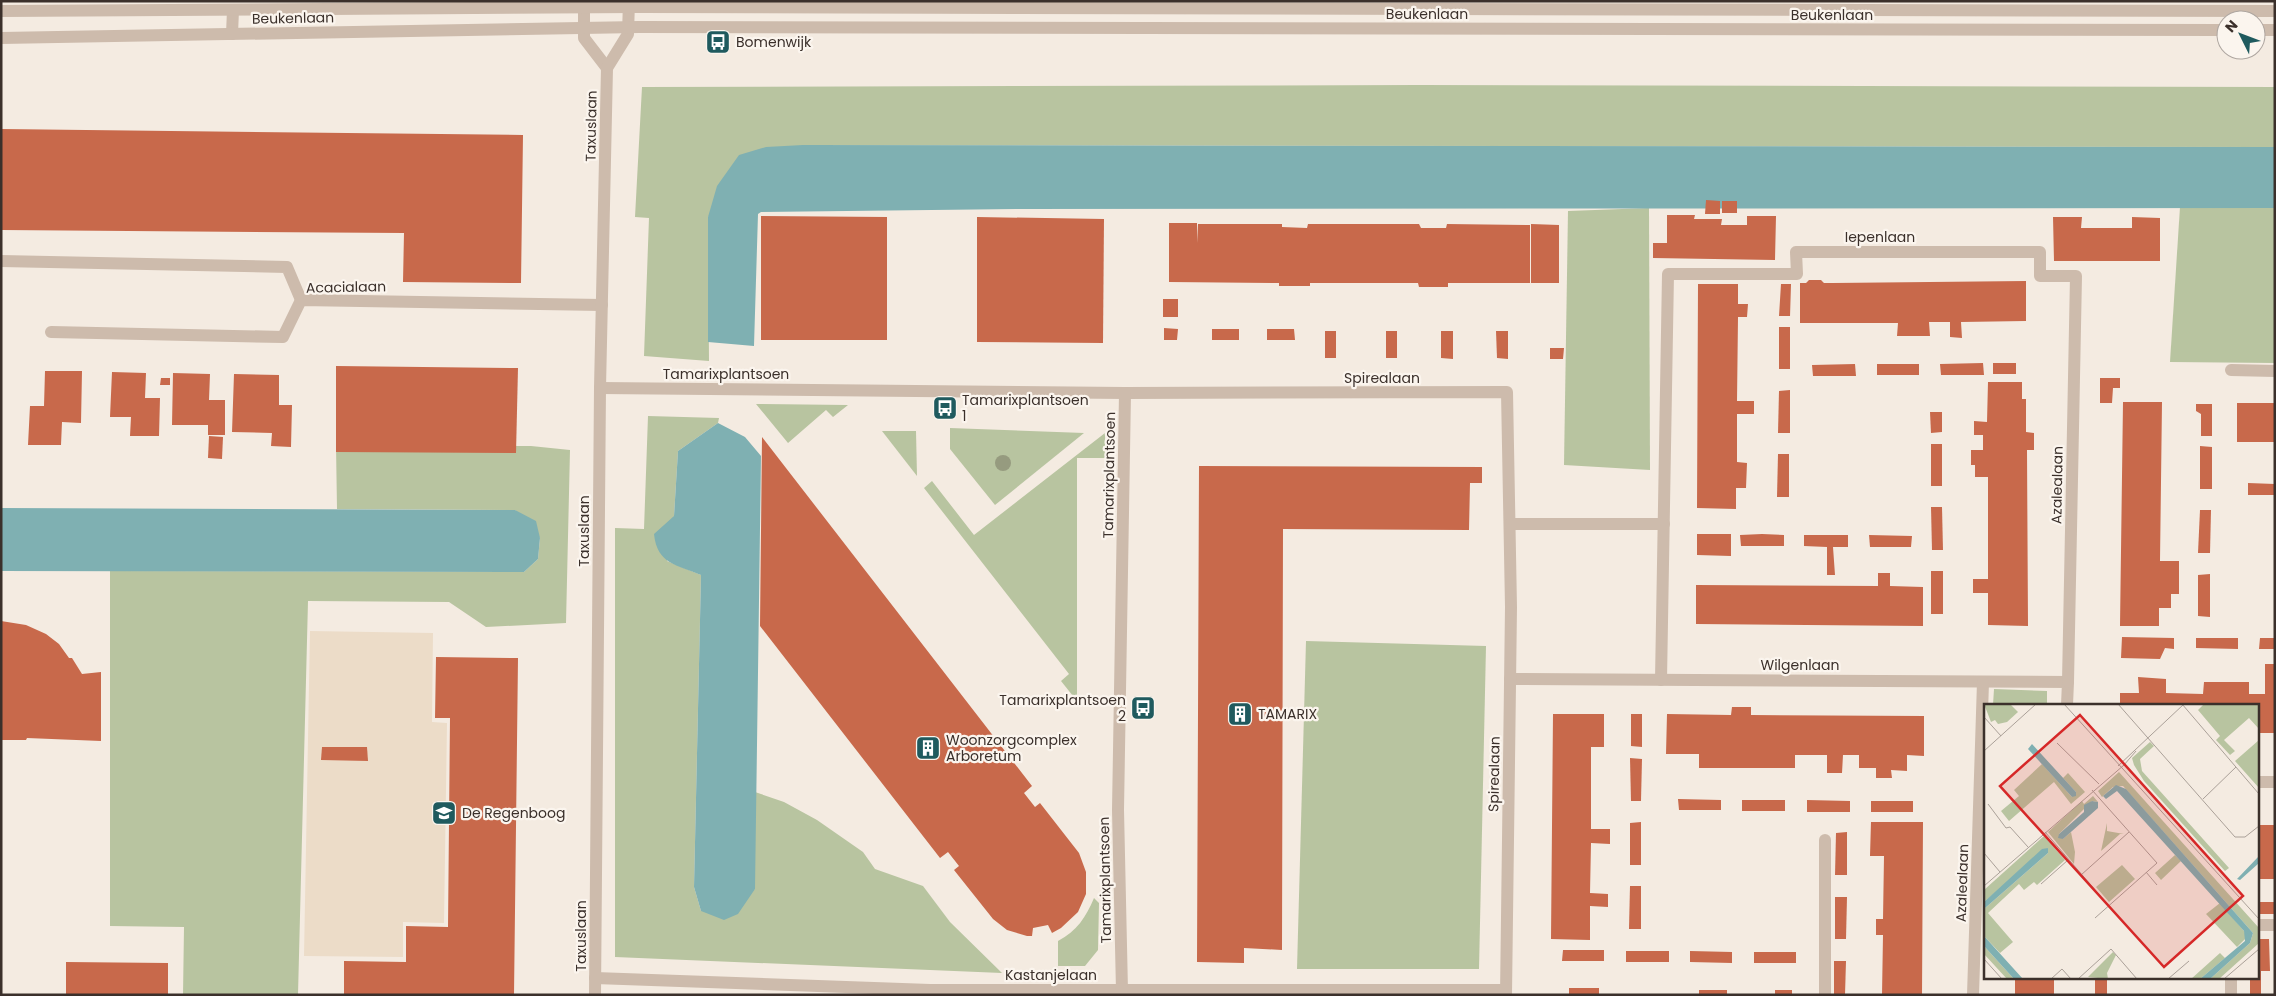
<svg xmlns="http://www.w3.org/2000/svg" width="2276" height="996" font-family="Poppins,sans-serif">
  <rect width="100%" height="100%" fill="#f4ebe1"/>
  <g fill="#b8c4a0">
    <path d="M1419,85L2275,87V147L803,145L708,217L709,361L644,356L649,218L635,217L642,87Z"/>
    <path d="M2180,207L2275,208V363L2170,362Z"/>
    <path d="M1649,208L1650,470L1564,465L1568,211Z"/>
    <path d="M756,404L848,405L833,417L826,410L788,443Z"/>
    <path d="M648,416L719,418L718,423L678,451L674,516L667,561L701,575L694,887L701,911L755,889V792L784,802L817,820L863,852L875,869L923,886L950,922L1002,973L615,957V528L644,529Z"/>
    <path d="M950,428L1084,433L995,505L950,449Z"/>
    <path d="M882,431H916L917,476Z"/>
    <path d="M1105,433V458H1077V701L1061,681L1069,674L924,488L932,481L974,535Z"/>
    <path d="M336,445L531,446L570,450L566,623L486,627L449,602L308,601L298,995H183L184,927L110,926V571L524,572L538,559L540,538L515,510L337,509Z"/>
    <path d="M1306,641L1486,646L1479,969H1297Z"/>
    <path d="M1994,689L2047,691V705H1993Z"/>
    <path d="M1094,898L1099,903L1098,950L1085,966H1058V941C1077,931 1086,917 1094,898Z"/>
  </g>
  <path fill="#ecdcc8" d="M310,631L433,633L432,722L447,723L444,923L403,922V957L304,956Z"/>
  <g fill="#7fb0b2">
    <path d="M803,145L2275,147V208L1016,209L761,212L758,214L754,346L708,342V217L717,186L739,155L766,147Z"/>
    <path d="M718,423L745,437L761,456L755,889L738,914L724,920L701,911L694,887L701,575C677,565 657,564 654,534L674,516L678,451Z"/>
    <path d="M1,508L515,510L536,521L540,538L538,559L524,572L1,571Z"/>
  </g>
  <g fill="#c8694b">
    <path d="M1,129L523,135L521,283L403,282L404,233L1,230Z"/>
    <path d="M1706,200L1720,201V214H1705Z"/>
    <rect x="1722" y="201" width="15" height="12"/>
    <path d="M1667,215H1695L1694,219H1722L1721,225H1747V216H1776L1775,260L1653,258V243H1667Z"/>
    <path d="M761,216L887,217V340H761Z"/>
    <path d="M977,217L1104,219L1103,343L977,342Z"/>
    <path d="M2053,217H2082L2081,228H2132V217L2160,218V261H2054Z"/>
    <path d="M1169,223H1197V243L1198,224H1282V227L1307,228L1308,224H1419L1421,228H1446L1447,224L1530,225V283H1448V287H1419L1418,283H1310V286H1279V283L1169,282Z"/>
    <path d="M1531,224L1559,225V283H1531Z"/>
    <path d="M1809,280H1821L1824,283H1833L2026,281V321L1961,322L1962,338L1950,337V322H1929L1930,336H1897L1898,323H1800V283H1806Z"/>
    <path d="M1698,284H1738V304H1748L1747,317H1738L1737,401H1754V414H1737V462L1747,463L1746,488H1736V509L1697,508Z"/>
    <path d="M1781,284H1791L1790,316H1779Z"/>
    <rect x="1163" y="299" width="15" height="18"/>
    <rect x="1779" y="327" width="11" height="42"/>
    <path d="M1164,328L1178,329L1177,340H1164Z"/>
    <rect x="1212" y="329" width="27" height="11"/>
    <path d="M1267,329H1294L1295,340H1267Z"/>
    <rect x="1325" y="331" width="11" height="27"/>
    <rect x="1386" y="331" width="11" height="27"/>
    <path d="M1441,331H1453V359L1441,358Z"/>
    <path d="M1496,331H1508V359L1497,358Z"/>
    <path d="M1550,348H1564L1563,359H1550Z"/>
    <path d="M1983,363L1984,375H1941L1940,364Z"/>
    <rect x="1993" y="363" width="23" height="11"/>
    <path d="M1855,364L1856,376H1813L1812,365Z"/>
    <rect x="1877" y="364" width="42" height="11"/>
    <path d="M336,366L518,368L516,453L336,452Z"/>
    <path d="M45,371H82L81,423L62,422L61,445H28L30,406H44Z"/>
    <path d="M112,372L146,373L145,398H160L159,436H130L131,417H110Z"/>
    <path d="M173,373L210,374L209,400H225V435H208V425H172Z"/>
    <path d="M234,374L279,375V405H292L291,447L271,446L272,433L232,432Z"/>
    <path d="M161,378H170V385H160Z"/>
    <path d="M2100,378H2120V388H2113L2112,403H2100Z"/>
    <path d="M1988,382H2022V399H2026V432L2034,433V450H2027L2028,626L1988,625V593H1973V579H1988V477H1975V465H1971V450H1983V435H1974V421L1987,422Z"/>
    <path d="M1790,390V433H1778L1779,391Z"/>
    <path d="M2123,402H2162L2160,561H2179V594H2171V608H2159V626H2120Z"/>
    <rect x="2237" y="403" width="38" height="39"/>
    <path d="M2196,404H2212V436H2201V414L2196,411Z"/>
    <path d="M1930,412H1942V432L1931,433Z"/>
    <path d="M209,436L223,437L222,459L208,458Z"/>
    <path d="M762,437L1032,786L1024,793L1035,807L1040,803L1079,853L1086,872V894L1078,912L1061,928L1052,933L1048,925L1033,928L1032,936H1027L1007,930L993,919L954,870L959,866L948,852L940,858L760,626Z"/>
    <rect x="1931" y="444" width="11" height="42"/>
    <path d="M2200,446L2212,447V489H2200Z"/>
    <path d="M1778,454H1789V497H1777Z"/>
    <path d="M1199,466L1482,467V483H1470L1469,530L1283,529L1282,950L1244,948V963L1197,962Z"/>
    <path d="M2248,483L2275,484V495H2248Z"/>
    <path d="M1931,507H1942L1943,550H1932Z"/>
    <path d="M2200,510H2211L2210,553H2198Z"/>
    <path d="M1697,534H1731V556L1697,555Z"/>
    <path d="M1762,534L1784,535V546H1741L1740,535Z"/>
    <path d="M1804,535H1848V547H1833L1835,575H1827V547L1804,546Z"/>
    <path d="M1869,535L1912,536L1911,547H1870Z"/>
    <rect x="1931" y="571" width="12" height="43"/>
    <path d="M1878,573H1890V586L1923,587V626L1696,624V585L1878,586Z"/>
    <path d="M2210,574V617L2198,616V575Z"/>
    <path d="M1,621L26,625L46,634L59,644L69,658H72L82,674L101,672V741L27,738L26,740H1Z"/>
    <path d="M2122,637L2174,638V649L2165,648L2160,659L2121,658Z"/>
    <path d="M2196,638H2238V649L2196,648Z"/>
    <path d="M2260,638H2275V649H2259Z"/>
    <path d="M436,657L518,658L514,995H344V961L406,962V926L448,927L450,718H435Z"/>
    <path d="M2265,664H2275V733H2257V705H2120V693H2139L2138,677L2166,679V693L2203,694L2204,682H2249V694H2265Z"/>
    <path d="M1732,707H1751V715L1924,716V756L1907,755V771L1891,770L1892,778H1876V768H1859V755H1843L1842,773H1827V755H1795V768H1699V754H1666L1667,714L1731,715Z"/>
    <path d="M1553,714H1604V747H1591V829H1610V844L1591,843L1590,893L1608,894V907L1590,906V940L1551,939Z"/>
    <path d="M1631,714H1642V747L1631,746Z"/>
    <path d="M322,747H367L368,761L321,760Z"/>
    <path d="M1630,758L1642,759L1641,801H1631Z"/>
    <path d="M1678,799L1721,800V810H1679Z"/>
    <rect x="1742" y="800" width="43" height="11"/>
    <path d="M1807,800L1850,801V812H1807Z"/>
    <rect x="1871" y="801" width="42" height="11"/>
    <path d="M1641,822V865H1630V823Z"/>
    <path d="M1871,822H1923L1922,995H1882L1883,935H1876V919H1883L1884,856H1870Z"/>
    <rect x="2257" y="825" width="18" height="54"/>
    <path d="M1847,832V875H1835L1836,833Z"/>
    <path d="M1630,886H1641V929H1629Z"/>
    <path d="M1835,897H1847L1846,939H1835Z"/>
    <path d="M2258,902H2275V914H2257Z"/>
    <path d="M2257,939H2269L2270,971H2261V994H2250V977H2257Z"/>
    <path d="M1563,950H1604V961H1562Z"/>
    <rect x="1626" y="951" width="43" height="11"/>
    <path d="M1690,951L1732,952V963L1690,962Z"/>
    <rect x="1754" y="952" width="42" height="11"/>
    <path d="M1834,961H1846L1845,995H1834Z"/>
    <path d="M66,962L168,963V995H66Z"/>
    <rect x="2015" y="977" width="39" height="18"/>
    <rect x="2095" y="977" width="12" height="18"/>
    <rect x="1569" y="988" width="30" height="7"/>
    <rect x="1699" y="990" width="28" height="5"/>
    <rect x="1775" y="990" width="17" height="5"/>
  </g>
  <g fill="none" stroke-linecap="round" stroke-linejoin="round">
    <g stroke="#cdbbac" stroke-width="12">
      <path d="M232,34L233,10"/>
      <path d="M1,261L287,267L301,300"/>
      <path d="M2257,925H2275"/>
      <path d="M1825,995V840"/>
      <path d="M2231,995V977"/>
    </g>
    <g stroke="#cdbbac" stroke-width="12">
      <path d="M2231,370L2275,371"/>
      <path d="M1510,679L2068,682L2067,705"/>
      <path d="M1661,680L1668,274H1797L1796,252H2040V276H2076L2068,682"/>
      <path d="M2257,782H2275"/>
      <path d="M1973,995L1983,682"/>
    </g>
    <g stroke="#cdbbac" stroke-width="12">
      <path d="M584,1V38L607,68"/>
      <path d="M51,332L283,337L301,300L602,305"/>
      <path d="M600,388L1125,393L1507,392L1511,607L1506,995"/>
      <path d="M1510,524H1664"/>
      <path d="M595,978L930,990H1506"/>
      <path d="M1122,991L1118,810L1125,393"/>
      <path d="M595,995L600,388L607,68L628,34L629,1"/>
    </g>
    <g stroke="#cdbbac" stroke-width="12">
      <path d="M1,11L639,7L2275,11"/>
      <path d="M2256,30H2275"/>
      <path d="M1,38L639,27L2226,30"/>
    </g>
  </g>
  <circle fill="#969b7f" cx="1003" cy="463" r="8"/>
  <defs>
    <symbol id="bus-square" viewBox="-11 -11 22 22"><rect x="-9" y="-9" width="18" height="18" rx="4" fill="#1f5a5e" stroke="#fbf5ee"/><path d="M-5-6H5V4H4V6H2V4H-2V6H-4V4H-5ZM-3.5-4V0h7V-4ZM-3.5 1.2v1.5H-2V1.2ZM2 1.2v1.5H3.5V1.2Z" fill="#fff"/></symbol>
    <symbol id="building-square" viewBox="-11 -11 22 22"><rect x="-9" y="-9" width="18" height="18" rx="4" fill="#1f5a5e" stroke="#fbf5ee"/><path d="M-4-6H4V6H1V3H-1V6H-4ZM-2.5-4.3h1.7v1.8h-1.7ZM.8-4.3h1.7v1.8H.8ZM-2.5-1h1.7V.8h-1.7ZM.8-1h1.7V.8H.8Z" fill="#fff"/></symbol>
    <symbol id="school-square" viewBox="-11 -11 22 22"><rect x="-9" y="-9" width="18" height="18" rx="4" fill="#1f5a5e" stroke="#fbf5ee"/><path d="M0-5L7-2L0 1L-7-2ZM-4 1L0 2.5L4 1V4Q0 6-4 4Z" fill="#fff"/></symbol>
  </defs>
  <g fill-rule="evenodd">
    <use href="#bus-square" x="704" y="28" width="28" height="28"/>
    <use href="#bus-square" x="931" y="394" width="28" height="28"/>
    <use href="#bus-square" x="1129" y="694" width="28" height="28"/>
    <use href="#building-square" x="1226" y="700" width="28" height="28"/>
    <use href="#building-square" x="914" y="734" width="28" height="28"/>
    <use href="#school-square" x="430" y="799" width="28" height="28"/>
  </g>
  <g text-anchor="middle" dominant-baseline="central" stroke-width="4.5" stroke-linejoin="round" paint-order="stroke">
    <g font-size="14" fill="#3b302b" stroke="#fbf5ee">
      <text x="1427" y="14">Beukenlaan</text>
      <text x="1832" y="15">Beukenlaan</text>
      <text transform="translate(293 18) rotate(-1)">Beukenlaan</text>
      <text transform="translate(591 126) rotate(-89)">Taxuslaan</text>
      <text x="1880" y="237">Iepenlaan</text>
      <text transform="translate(346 287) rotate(-1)">Acacialaan</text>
      <text x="726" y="374">Tamarixplantsoen</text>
      <text x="1382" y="378">Spirealaan</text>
      <text transform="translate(1109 475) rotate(-89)">Tamarixplantsoen</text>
      <text transform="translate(2057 485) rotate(-89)">Azalealaan</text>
      <text transform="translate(584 531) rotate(-90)">Taxuslaan</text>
      <text x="1800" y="665">Wilgenlaan</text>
      <text transform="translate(1494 774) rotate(-89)">Spirealaan</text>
      <text transform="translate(1105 880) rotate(-91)">Tamarixplantsoen</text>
      <text transform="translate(1962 883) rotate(-88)">Azalealaan</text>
      <text transform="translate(581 936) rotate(-90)">Taxuslaan</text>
      <text x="1051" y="975">Kastanjelaan</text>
    </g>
    <g font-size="14" fill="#3b302b" stroke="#fbf5ee" text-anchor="start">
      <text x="736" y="42">Bomenwijk</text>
      <text x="962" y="400">Tamarixplantsoen<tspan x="962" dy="16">1</tspan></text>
      <text x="1126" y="700" text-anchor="end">Tamarixplantsoen<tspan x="1126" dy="16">2</tspan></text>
      <text x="1258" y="714">TAMARIX</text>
      <text x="946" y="740">Woonzorgcomplex<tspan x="946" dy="16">Arboretum</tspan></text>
      <text x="462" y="813">De Regenboog</text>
    </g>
  </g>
  <g transform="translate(1984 704)">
    <rect width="275" height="275" fill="#f4ebe1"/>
    <path d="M0,0H26L34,8L23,18L14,20L11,16L7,18ZM220,0H275V25L265,14L240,36L251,47L246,51L232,36L236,32L214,6ZM275,36V84L251,57ZM166,38L170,42L156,55L158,67L245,164L241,167L160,77L150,61L148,54ZM58,60L88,93L92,88L79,74L84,69L101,88L87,100L70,78L25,117L17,107L35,92L30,86ZM135,68L275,224V239L235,275H226L266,239L269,229L139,82L129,83L118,93L114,87ZM109,92L114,98L108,97L75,130L79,135L87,128L91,148L90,160L64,128L98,97L100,100ZM123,119V127L140,130H136L117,147ZM60,132L81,156L53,181L50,178L40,186L35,180L4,209L29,238L16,249L0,232V205L64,149V144L0,198V186ZM191,151L197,157L177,176L171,169ZM138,161L151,175L125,198L112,183ZM236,199L260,227L263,233L253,243L222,210ZM0,242L30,275H23L0,250ZM129,248L132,251L123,269L124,275L104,273ZM236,249L241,254L216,275H207Z" fill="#b8c4a0"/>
    <path d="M48,40L92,88V92L88,93L44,45ZM132,81L142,85L269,229L266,239L226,275H216L261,237L260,227L133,87L122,95L119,92ZM108,97L114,98V104L79,135L74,134L75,130L100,108V101ZM64,144V149L0,205V198L58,145ZM275,152V159L256,176L253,175ZM0,232L39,275H30L0,242Z" fill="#7fb0b2"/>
    <path fill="none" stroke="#aaa098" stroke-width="1" d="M80,0L275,215M134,0L251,133H261L275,122M198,0L275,90M0,13L17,32M73,39L115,80M0,47L52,0M134,62L200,0M108,86L173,159L111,214M219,95L252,63M4,100L22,124L26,123L44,143M61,128L125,202M0,149L16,168M162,168L173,181M97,171L145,128M57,180L84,156M0,182L140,61L152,47M0,255L18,275M67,275L78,265L87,275M94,275L127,245L153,275M184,275L205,257M240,275L275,245"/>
    <path fill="#d62828" fill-opacity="0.15" stroke="#d62828" stroke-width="2.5" d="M96,11L259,192L180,263L16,82Z"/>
    <rect width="275" height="275" fill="none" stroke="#3b302b" stroke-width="2.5"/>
  </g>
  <rect width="2276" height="996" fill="none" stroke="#3b302b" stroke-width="5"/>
  <g transform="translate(2241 35) rotate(312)"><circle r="24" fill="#fbf5ee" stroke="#aea6a0"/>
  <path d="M0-4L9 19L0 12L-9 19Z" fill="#1f5a5e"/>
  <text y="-8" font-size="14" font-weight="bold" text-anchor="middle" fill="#3b302b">N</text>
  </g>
</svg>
